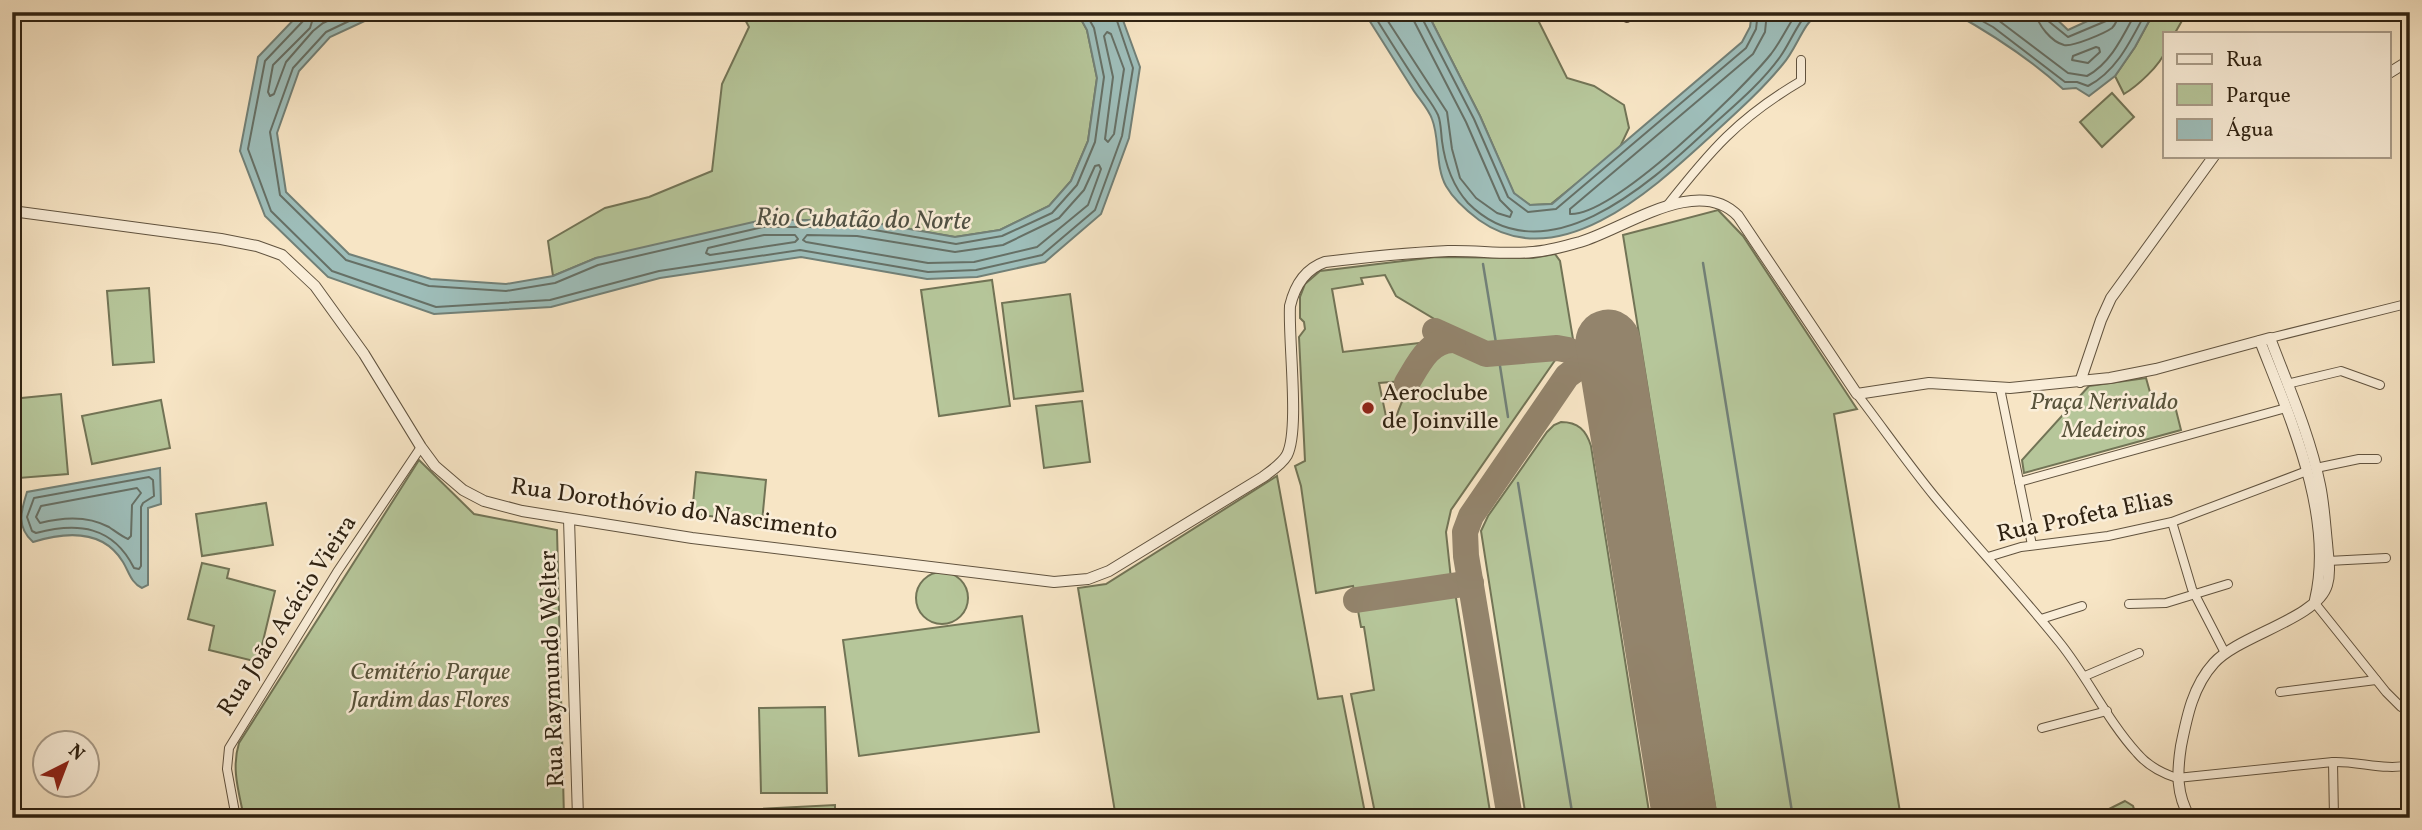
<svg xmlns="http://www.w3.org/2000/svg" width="2422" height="830" font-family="Vollkorn,serif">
  <rect width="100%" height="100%" fill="#f7e5c5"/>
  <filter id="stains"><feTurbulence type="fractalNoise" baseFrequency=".00286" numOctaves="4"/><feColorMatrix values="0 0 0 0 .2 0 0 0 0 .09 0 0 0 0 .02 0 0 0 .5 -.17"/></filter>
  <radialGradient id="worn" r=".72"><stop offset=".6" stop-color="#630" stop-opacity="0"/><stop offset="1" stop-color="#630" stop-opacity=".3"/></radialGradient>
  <g fill="#b6c69a" stroke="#727456" stroke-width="2">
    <path d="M741,12H1077L1087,30L1097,78L1088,141L1071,181L1049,206L1000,230L955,237L858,220L596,258L553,276L548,241L605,208L649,197L712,171L722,84L749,27Z"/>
    <path d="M1427,12H1534L1567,78L1594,86L1624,105L1629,128L1619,149L1551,204L1530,205L1514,194L1480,116Z"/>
    <path d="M2154,12H2187L2175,33H2165C2165,38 2166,46 2165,51C2161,65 2136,87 2124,94L2115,76L2135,47Z"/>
    <path d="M2112,93L2134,117L2102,147L2080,122Z"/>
    <path d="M1718,210L1743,236L1857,409L1834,414L1901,818H1717L1623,235Z"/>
    <path d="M1555,254L1560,261L1573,339L1495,347L1478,345L1396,296L1385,275L1361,278L1363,284L1332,289L1343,352L1428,342L1404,381L1379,383L1388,426L1395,424C1397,405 1426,347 1448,347C1461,346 1476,361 1494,361C1514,361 1539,352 1558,356L1451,510L1446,532L1451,579L1355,595L1353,586L1316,593L1301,486L1295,466L1305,461L1299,337L1305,329L1304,322L1300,318V297L1305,284L1320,271L1436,257L1533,258Z"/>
    <path d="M992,280L1010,406L939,416L921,290Z"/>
    <path d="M149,288L154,362L113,365L107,291Z"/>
    <path d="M1070,294L1083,391L1014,399L1002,303Z"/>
    <path d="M2146,378L2153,403L2173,398L2181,430L2024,473L2022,460L2089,386Z"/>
    <path d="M61,394L68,474L19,478L12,399Z"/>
    <path d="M161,400L170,448L92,464L82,416Z"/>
    <path d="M1082,401L1090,462L1044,468L1036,406Z"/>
    <path d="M1561,422C1578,422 1586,430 1591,446L1650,818H1526L1481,531L1488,516L1547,432L1554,425Z"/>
    <path d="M419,460L474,514L557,530L564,818H244C239,792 231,769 239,743Z"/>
    <path d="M696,472L766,480L762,522L692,514Z"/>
    <path d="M1277,476L1318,699L1342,696L1366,818H1116L1078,588L1106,584Z"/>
    <path d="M266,503L273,545L202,556L196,514Z"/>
    <path d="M202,563L229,569L227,578L275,591L258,662L209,650L214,626L188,619Z"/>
    <circle cx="942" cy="598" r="26"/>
    <path d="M1450,592L1456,598L1491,818H1376L1351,694L1374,690L1364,627H1361L1357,605Z"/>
    <path d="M1022,616L1039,732L859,756L843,640Z"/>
    <path d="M825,707L827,793H761L759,708Z"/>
    <path d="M2125,801L2133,806L2135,812L2132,818H2114L2109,809Z"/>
    <path d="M835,805V818H760L759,809Z"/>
  </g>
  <g fill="#9ebeba" stroke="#728077" stroke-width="2">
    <path d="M301,12H384L330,37L299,71L277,133L286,192L349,254L431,279L506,284L553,276L596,258L762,220H858L955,237L1000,230L1049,206L1071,181L1088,141L1097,78L1087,30L1077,12H1120L1140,67L1129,138L1101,214L1045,262L977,277L927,279L801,257L660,278L551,307L434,314L328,277L265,216L240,151L258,57Z"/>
    <path d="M1364,12H1427L1480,116L1514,193L1530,205L1552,204L1742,42L1750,27L1752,12H1819C1802,25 1797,48 1783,64C1762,90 1737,112 1712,135C1655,187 1560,278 1479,220C1467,211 1454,200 1446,186C1435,166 1440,139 1432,119C1428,108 1418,98 1412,88C1396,63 1380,37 1364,12Z"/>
    <path d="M1952,12H2049L2068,30L2107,12H2154L2135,47L2115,76L2089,96L2076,88L2063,89C2030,59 1992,34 1952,12Z"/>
    <path d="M160,468L161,504L148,508V585L142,588C131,583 129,572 123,562C103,529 65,532 33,542C16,527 21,511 27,492Z"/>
  </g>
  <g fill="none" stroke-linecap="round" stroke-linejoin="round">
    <g stroke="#667066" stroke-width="2">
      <path d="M306,12L304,20L265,61L248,149L271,211L332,271L436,307L550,300L659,271L800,250L928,272L976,270L1042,255L1095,210L1122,136L1133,68L1114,12"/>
      <path d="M315,12L310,28L273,65L268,92L270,96L274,94L286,62L313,31L323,23L347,12"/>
      <path d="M368,12L326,32L293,68L270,132L280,195L346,260L429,286L506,291L555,283L598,265L763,227H857L956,244L1002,236L1052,213L1077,185L1095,142L1104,77L1094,28L1085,12"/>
      <path d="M1372,12C1387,36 1402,60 1418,84C1424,94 1433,104 1438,115C1441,122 1441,133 1442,141C1445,164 1452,185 1468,203C1544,279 1648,185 1705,132C1731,108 1759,86 1780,57C1790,43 1796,26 1808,12"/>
      <path d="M1382,12L1447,112L1452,149L1460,178L1476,198L1497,213L1510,217L1512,212L1500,200L1466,122L1414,21L1412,12"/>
      <path d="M1421,12L1422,18L1474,119L1508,197L1528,212L1556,209L1746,48L1756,29L1758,12"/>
      <path d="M1767,12L1765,32L1753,54L1570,209V214C1614,216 1742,90 1771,54C1781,41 1788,26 1797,12"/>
      <path d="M1966,12L1993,27L2065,82H2077L2088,86C2117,71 2131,40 2146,12"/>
      <path d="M1985,12L1998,20L2068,73L2087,76C2111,63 2123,36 2136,12"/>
      <path d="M2036,12C2037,25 2052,42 2064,45C2073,47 2105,33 2112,28C2117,23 2118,18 2119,12"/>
      <path d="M2045,12L2047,20L2068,37L2106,21L2110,12"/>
      <path d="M1107,32L1111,34L1124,69L1114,134L1108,142L1105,139L1113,77L1104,36Z"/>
      <path d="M2096,47L2099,48L2100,52L2088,63L2072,60L2073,56Z"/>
      <path d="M1099,165L1101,169L1088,205L1037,247L974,262L928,263L806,242L803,240L807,235L857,236L955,252L1003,245L1059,218L1084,190L1095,166Z"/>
      <path d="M764,235H795L798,239L795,242L710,255L706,253L708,248Z"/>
      <path d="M149,477L153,480L154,496L143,503L141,507V566L139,569L134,568C113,526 78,522 36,533L32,531L27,517L34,498Z"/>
      <path d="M137,488L141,493L132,505L131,536L128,539C121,536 115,531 109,527C87,515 63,517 40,523L36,517L41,506Z"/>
    </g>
    <g stroke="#728077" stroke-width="2.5">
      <path d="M1703,263L1793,818"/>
      <path d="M1483,264L1496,343"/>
      <path d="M1500,366L1508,417"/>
      <path d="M1518,483L1573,818"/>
    </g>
    <g stroke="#93846c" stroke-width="26">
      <path d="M1435,331L1486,354L1557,348L1568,350L1601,367"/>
      <path d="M1407,383C1418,365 1429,340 1453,340"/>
      <path d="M1356,600L1471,583"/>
      <path d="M1510,818L1466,556L1465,532L1471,516L1567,376C1588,359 1604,360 1615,386"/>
    </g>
    <path stroke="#93846c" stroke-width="65" d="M1608,342L1685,818"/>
    <defs>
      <g id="minor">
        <path d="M1627,18L1628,12"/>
        <path d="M1666,207C1710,151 1738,118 1801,81V60"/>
        <path d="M2405,305V236L2410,235"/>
        <path d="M2270,338L2410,303"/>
        <path d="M2287,384L2341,371L2380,385"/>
        <path d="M2000,388L2032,545"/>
        <path d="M1857,394C1883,428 1908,464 1935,497C1976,546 2020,593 2060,643C2088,678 2107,720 2137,753C2148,766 2161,773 2177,778L2333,762C2359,761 2385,771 2410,765"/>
        <path d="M2316,468L2359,459H2377"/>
        <path d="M2019,482L2286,408"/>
        <path d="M2172,522L2192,589L2225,653"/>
        <path d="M1988,557L2021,547L2108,536L2172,522L2307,471"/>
        <path d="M2328,561L2386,558"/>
        <path d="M2314,602L2386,692L2401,707L2410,709"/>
        <path d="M2129,604L2166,603L2228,584"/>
        <path d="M2041,619L2082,606"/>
        <path d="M2085,676L2139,653"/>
        <path d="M2280,692L2376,680"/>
        <path d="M2042,728L2107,711"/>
        <path d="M2333,762L2334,818"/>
        <path d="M236,818L227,769L229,748L337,572L421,447"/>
      </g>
      <g id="tertiary">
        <path d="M2389,73L2410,60"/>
        <path d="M12,211L221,239L257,246L282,255L315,286L364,354L421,447L435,466L463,490L484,501L522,511L692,538L1054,582L1088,579L1109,571L1263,477C1271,471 1282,464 1287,455C1300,430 1288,339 1290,306C1295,285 1305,269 1325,262C1366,257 1407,253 1448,251C1476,250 1505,255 1533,252C1549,251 1565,246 1580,242C1624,229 1698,174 1738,216L1857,394L1929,383L2010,388L2110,378L2156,369L2270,338C2288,386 2310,435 2320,485C2324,504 2325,524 2327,543C2328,557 2331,572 2327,585C2317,619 2239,635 2214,663C2193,686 2187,716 2181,746C2177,772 2176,794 2190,818"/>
        <path d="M2260,341C2290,418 2335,516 2315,600"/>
        <path d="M2080,382L2101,320L2111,298L2214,156"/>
        <path d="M569,519L578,818"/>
      </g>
    </defs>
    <use href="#minor" stroke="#61533f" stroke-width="10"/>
    <use href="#tertiary" stroke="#61533f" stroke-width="12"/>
    <use href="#minor" stroke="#faeed9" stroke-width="8"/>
    <use href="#tertiary" stroke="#faeed9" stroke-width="10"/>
  </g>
  <circle fill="#8f2418" stroke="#faeed9" stroke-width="2.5" cx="1368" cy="408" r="7"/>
  <g text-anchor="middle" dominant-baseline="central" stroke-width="5" stroke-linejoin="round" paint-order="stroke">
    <g font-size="24" fill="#2f2212" stroke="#faeed9" text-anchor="start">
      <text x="1382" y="394">Aeroclube<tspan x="1382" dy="28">de Joinville</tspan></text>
    </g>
    <g font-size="24" font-style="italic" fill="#58533b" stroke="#faeed9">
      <text x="2104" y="403">Praça Nerivaldo<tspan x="2104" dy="28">Medeiros</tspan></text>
      <text x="430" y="673">Cemitério Parque<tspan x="430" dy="28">Jardim das Flores</tspan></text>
    </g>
    <g font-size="24" fill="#2f2212" stroke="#faeed9">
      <text transform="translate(674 510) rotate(8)">Rua Dorothóvio do Nascimento</text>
      <text transform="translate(2085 517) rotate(-12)">Rua Profeta Elias</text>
      <text transform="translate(288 616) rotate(-57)">Rua João Acácio Vieira</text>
      <text transform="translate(553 669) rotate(-92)">Rua Raymundo Welter</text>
    </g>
    <g font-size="26" font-style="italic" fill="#505144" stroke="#faeed9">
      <text transform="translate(863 220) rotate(1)">Rio Cubatão do Norte</text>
    </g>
  </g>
  <rect width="2422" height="830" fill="none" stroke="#f7e5c5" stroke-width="42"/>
  <rect x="14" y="14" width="2394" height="802" fill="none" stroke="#2f2212" stroke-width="3.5"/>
  <rect x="21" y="21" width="2380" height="788" fill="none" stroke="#2f2212" stroke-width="2"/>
  <rect x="2163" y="32" width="228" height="126" fill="#faeed9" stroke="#a99c89" stroke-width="2"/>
  <rect x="2177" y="54" width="35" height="10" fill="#faeed9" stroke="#a99c89" stroke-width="2"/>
  <text x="2226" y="66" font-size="21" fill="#2f2212">Rua</text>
  <rect x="2177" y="84" width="35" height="21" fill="#b6c69a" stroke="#a99c89" stroke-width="2"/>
  <text x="2226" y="102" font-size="21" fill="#2f2212">Parque</text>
  <rect x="2177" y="119" width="35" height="21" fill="#9ebeba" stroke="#a99c89" stroke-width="2"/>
  <text x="2226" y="136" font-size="21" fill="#2f2212">Água</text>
  <g transform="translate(66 764) rotate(42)"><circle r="33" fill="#faeed9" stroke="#a99c89" stroke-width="2"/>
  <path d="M0-5L12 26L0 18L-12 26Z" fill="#8f2418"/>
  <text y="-10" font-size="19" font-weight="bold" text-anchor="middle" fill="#2f2212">N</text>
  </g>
  <rect width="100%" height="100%" filter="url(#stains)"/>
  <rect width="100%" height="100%" fill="url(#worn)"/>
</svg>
